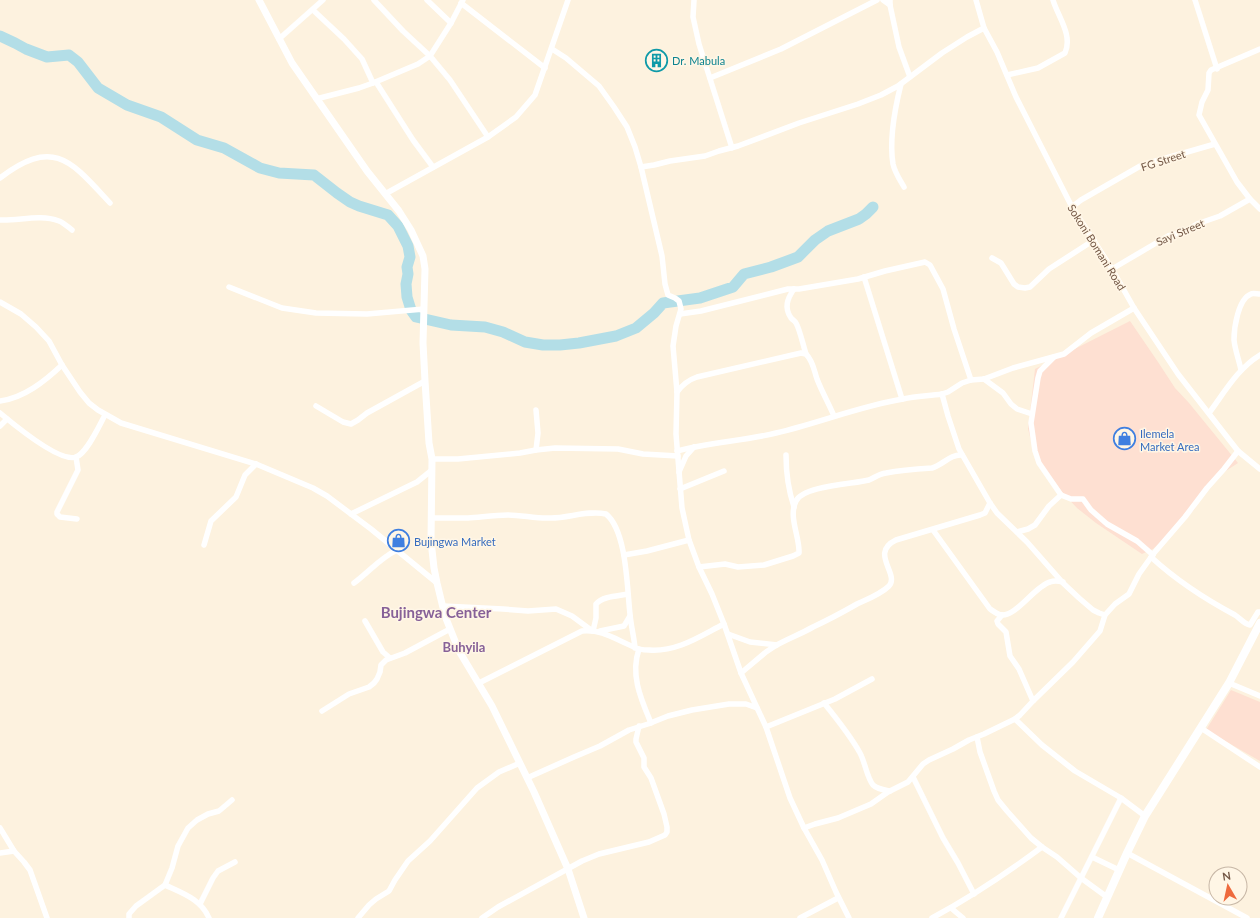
<svg xmlns="http://www.w3.org/2000/svg" width="1260" height="918" font-family="Lato,sans-serif">
  <rect width="100%" height="100%" fill="#fdf2df"/>
  <g fill="#fee0d2">
    <path d="M1130,321L1158,362L1175,388L1189,403L1238,463L1218,476L1208,486L1194,510L1153,549L1142,554L1096,523L1077,508L1063,493L1043,466L1033,448L1028,429L1035,369Z"/>
    <path d="M1231,690L1260,702V761L1206,730Z"/>
  </g>
  <g fill="none" stroke-linecap="round" stroke-linejoin="round">
    <path stroke="#b3dee7" stroke-width="11" d="M0,36L15,43L26,49L47,57L69,55L78,62L98,88L127,105L161,117L197,140L224,148L260,168L279,173L314,175L337,193L350,202L359,206L388,215L398,226L408,246L410,257L407,267L408,274L406,284L407,297L411,310L416,317L451,325L485,327L503,332L525,342L543,345H560L579,343L616,336L636,328L654,313L663,303L700,298L733,287L744,274L771,267L798,257L815,240L828,231L859,219L866,214L873,207"/>
    <g stroke="#fff" stroke-width="5.5">
      <path d="M374,0L403,31L430,56L450,80L488,137"/>
      <path d="M427,0L451,23"/>
      <path d="M694,0L693,17L699,44L732,148"/>
      <path d="M883,0L890,5"/>
      <path d="M890,0V5L899,47L910,77"/>
      <path d="M976,0L984,28L997,52L1016,97L1072,207L1112,269L1134,308L1178,374L1238,451L1260,469"/>
      <path d="M1195,0L1217,69"/>
      <path d="M461,3L545,68"/>
      <path d="M313,10L344,39L362,59L373,83"/>
      <path d="M279,39L323,0"/>
      <path d="M552,49L566,58L599,86L614,107L627,127L635,147L641,167L662,256L665,284L668,295L675,298L679,301L681,309L676,326L673,346L677,392L676,434L682,508L689,540L699,567L712,594L724,624L741,673L766,727L790,798L804,828L822,860L836,892L849,918"/>
      <path d="M1260,49L1211,70L1209,73L1208,90L1202,102L1199,115L1237,182L1250,199L1260,209"/>
      <path d="M1007,75L1038,68L1065,53C1073,35 1058,17 1053,0"/>
      <path d="M710,78L781,49L877,0"/>
      <path d="M376,82L413,140L433,167"/>
      <path d="M901,84C895,108 889,140 893,164C895,173 900,180 904,187"/>
      <path d="M316,99L359,88L373,83L418,64L430,56L451,23L463,0"/>
      <path d="M641,167L654,165L670,161L705,156L719,151L738,146L799,123L858,104L881,95L898,86L942,53L967,37L984,28"/>
      <path d="M0,178C54,137 71,161 110,203"/>
      <path d="M385,194L488,137L516,117L535,95L568,0"/>
      <path d="M1072,207L1081,200L1142,165L1215,144"/>
      <path d="M0,220C19,221 40,214 59,221C64,223 68,227 72,230"/>
      <path d="M992,258L1001,263L1014,284L1018,287L1025,288L1030,287L1049,269L1094,240"/>
      <path d="M1112,269L1168,236L1186,231L1197,224L1220,216L1250,199"/>
      <path d="M864,277L902,399"/>
      <path d="M229,287L282,308L316,313L367,314L424,309"/>
      <path d="M794,289C787,299 784,308 791,318C793,320 795,321 796,323C800,330 803,345 806,354"/>
      <path d="M0,302L21,314L36,327L49,341L62,365L80,392L89,403L98,410L121,423L256,464L313,488L327,496L371,529L437,583"/>
      <path d="M680,314L701,311L788,289H799L858,279L885,271L925,262L930,265L943,289L954,329L971,380"/>
      <path d="M1054,357L1040,371L1038,378L1031,423L1035,451L1039,463L1061,495L1071,499H1083L1091,510L1107,524L1137,541L1153,555"/>
      <path d="M1241,370C1239,360 1235,350 1234,340C1234,328 1238,299 1251,294C1253,293 1257,294 1260,294"/>
      <path d="M984,379L1003,393L1011,404L1017,409L1032,414"/>
      <path d="M677,392C683,384 688,380 697,377L801,353L806,354C813,361 814,370 817,379C822,392 829,404 834,416"/>
      <path d="M942,394L948,416L959,449L990,503L997,513L1027,542L1063,583L1079,598L1093,610L1099,613L1105,615"/>
      <path d="M0,401C24,398 45,381 62,365"/>
      <path d="M316,406L343,422L351,424L358,420L367,413L425,381"/>
      <path d="M536,410L538,433L536,450"/>
      <path d="M0,413C12,423 60,463 76,457C87,453 99,426 105,415"/>
      <path d="M1209,413C1224,393 1238,368 1260,355"/>
      <path d="M0,426L7,419"/>
      <path d="M677,451C710,442 744,441 776,433C819,423 860,406 903,399C916,396 929,396 942,394L948,392L962,383L971,380L984,379L1013,368L1064,354L1091,333L1134,308"/>
      <path d="M786,455C786,475 788,489 794,507"/>
      <path d="M76,457L78,470L57,512V514L60,517L77,519"/>
      <path d="M432,459H458L520,453L536,450L555,448L618,449L643,454L678,456"/>
      <path d="M679,472L686,456L694,447"/>
      <path d="M680,489L724,471"/>
      <path d="M351,514L417,482L432,470"/>
      <path d="M431,518C443,518 456,518 468,518C482,517 495,515 508,515C523,515 536,519 551,518C569,518 588,510 606,514C627,531 627,589 630,614C631,626 634,637 635,648"/>
      <path d="M933,530L990,609C993,611 997,614 1001,615C1016,617 1035,586 1050,582C1055,580 1059,581 1063,582"/>
      <path d="M1017,532L1028,529L1035,525L1049,506L1061,495"/>
      <path d="M204,545L211,521L236,497L245,475L256,464"/>
      <path d="M624,555L647,551L689,540"/>
      <path d="M1151,557C1176,580 1205,599 1235,615C1240,618 1244,624 1250,625L1258,612H1260"/>
      <path d="M699,567L725,564L738,567L764,565L793,556L799,553C800,537 788,517 796,501C803,486 853,484 869,480C874,478 879,474 886,473C901,470 916,469 932,468C943,465 950,454 962,455"/>
      <path d="M354,583C369,572 380,558 397,550"/>
      <path d="M443,606L503,609L528,611L556,609L572,616L591,630"/>
      <path d="M1002,615L997,621L998,624L1006,632L1010,656L1019,669L1033,701"/>
      <path d="M365,621L383,652L390,658"/>
      <path d="M593,631L596,618V604C603,596 618,596 628,594"/>
      <path d="M600,631L624,626L630,616"/>
      <path d="M728,634L750,642L777,645"/>
      <path d="M639,649C630,675 641,699 651,723"/>
      <path d="M741,673L766,652L775,646C787,639 801,634 813,627C828,620 843,612 857,604C868,599 881,594 889,586C900,574 869,553 896,540L980,515L985,513L990,503"/>
      <path d="M479,683L582,631C603,629 616,640 634,647C639,650 644,650 649,650C678,652 700,636 724,624"/>
      <path d="M1229,683L1260,696"/>
      <path d="M824,703C837,719 850,735 860,753C865,762 867,778 873,785C877,789 884,790 890,791"/>
      <path d="M322,711L349,694L369,687L374,683L377,679L380,672L381,665L386,660L405,653L450,629"/>
      <path d="M1015,719L1042,745L1075,771L1121,798L1145,816"/>
      <path d="M766,727L835,699L872,679"/>
      <path d="M1201,728L1260,767"/>
      <path d="M977,737L980,752L994,791L998,800L1007,811L1031,838L1042,847L1057,857L1081,878L1107,897"/>
      <path d="M913,777L943,838L958,863L974,894"/>
      <path d="M527,778L574,757L600,746L629,730L648,724L668,716L692,710L729,704H746L757,708"/>
      <path d="M0,828L14,851L24,862L30,870L47,918"/>
      <path d="M804,828L815,824L838,818L871,804L888,792L908,782L923,764L929,760L953,749L969,740L984,734L1015,719L1020,715L1033,701L1073,662L1100,631L1105,615L1115,604L1129,594L1139,574L1154,553L1185,517L1207,488L1224,469L1238,451"/>
      <path d="M0,853L14,851"/>
      <path d="M1127,853L1247,918"/>
      <path d="M1092,857L1119,870"/>
      <path d="M165,885C182,893 201,899 209,918"/>
      <path d="M200,904L213,878L218,871L235,862"/>
      <path d="M951,908L963,918"/>
      <path d="M129,918V914L136,906L165,885L172,868L178,846L188,828L197,820L208,814L219,811L232,800"/>
      <path d="M358,918L369,905L376,899L389,891L395,880L408,861L430,841L477,788L499,772L520,763"/>
      <path d="M482,918L498,907L582,861L599,854L649,842L665,835L667,832V827L664,814L651,778L644,767V758L636,742V739L639,726"/>
      <path d="M800,918L838,898"/>
      <path d="M932,918C971,897 1007,873 1042,847"/>
      <path d="M1061,918L1121,798"/>
    </g>
    <path stroke="#fff" stroke-width="7" d="M259,0L292,63L367,171L399,211L411,230L423,256L425,269L423,343L425,381L429,443L432,459L431,541L434,568L437,583L445,616L459,651L492,706L534,792L568,869L584,918"/>
    <path stroke="#fff" stroke-width="8" d="M1098,918L1127,853L1145,816L1229,683L1260,623"/>
  </g>
  <defs>
    <symbol id="building-ring" viewBox="-11 -11 22 22"><circle r="9.5" fill="#fff6e6" stroke="#0f9aa8" stroke-width="1.5"/><path d="M-4-6H4V6H1V3H-1V6H-4ZM-2.5-4.3h1.7v1.8h-1.7ZM.8-4.3h1.7v1.8H.8ZM-2.5-1h1.7V.8h-1.7ZM.8-1h1.7V.8H.8Z" fill="#0f9aa8"/></symbol>
    <symbol id="shop-ring" viewBox="-11 -11 22 22"><circle r="9.5" fill="#fff6e6" stroke="#3f7fe0" stroke-width="1.5"/><path d="M-5-2.5h2.3a2.7 3.5 0 0 1 5.4 0H5L5.5 6h-11ZM-1.5-2.5h3a1.5 2.3 0 0 0-3 0Z" fill="#3f7fe0"/></symbol>
  </defs>
  <g fill-rule="evenodd">
    <use href="#building-ring" x="644" y="48" width="25" height="25"/>
    <use href="#shop-ring" x="1112" y="426" width="25" height="25"/>
    <use href="#shop-ring" x="386" y="528" width="25" height="25"/>
  </g>
  <g text-anchor="middle" dominant-baseline="central" stroke-width="3" stroke-linejoin="round" paint-order="stroke">
    <g font-size="11" fill="#0d838f" stroke="#fff6e6" text-anchor="start">
      <text x="672" y="60">Dr. Mabula</text>
    </g>
    <g font-size="11" fill="#745846" stroke="#fff6e6">
      <text transform="translate(1163 160) rotate(-18)">FG Street</text>
      <text transform="translate(1180 232) rotate(-23)">Sayi Street</text>
      <text transform="translate(1097 247) rotate(58)">Sokoni Bomani Road</text>
    </g>
    <g font-size="11" fill="#366cbe" stroke="#fff6e6" text-anchor="start">
      <text x="1140" y="433">Ilemela<tspan x="1140" dy="13">Market Area</tspan></text>
      <text x="414" y="541">Bujingwa Market</text>
    </g>
    <g font-size="13" font-weight="bold" fill="#876198" stroke="#fff6e6">
      <text x="464" y="647">Buhyila</text>
    </g>
    <g font-size="15" font-weight="bold" fill="#876198" stroke="#fff6e6">
      <text x="436" y="612">Bujingwa Center</text>
    </g>
  </g>
  <g transform="translate(1228 886) rotate(351)"><circle r="19" fill="#fff6e6" stroke="#c7b7a6"/>
  <path d="M0-3L7 15L0 10L-7 15Z" fill="#ee6a3d"/>
  <text y="-6" font-size="11" font-weight="bold" text-anchor="middle" fill="#745846">N</text>
  </g>
</svg>
